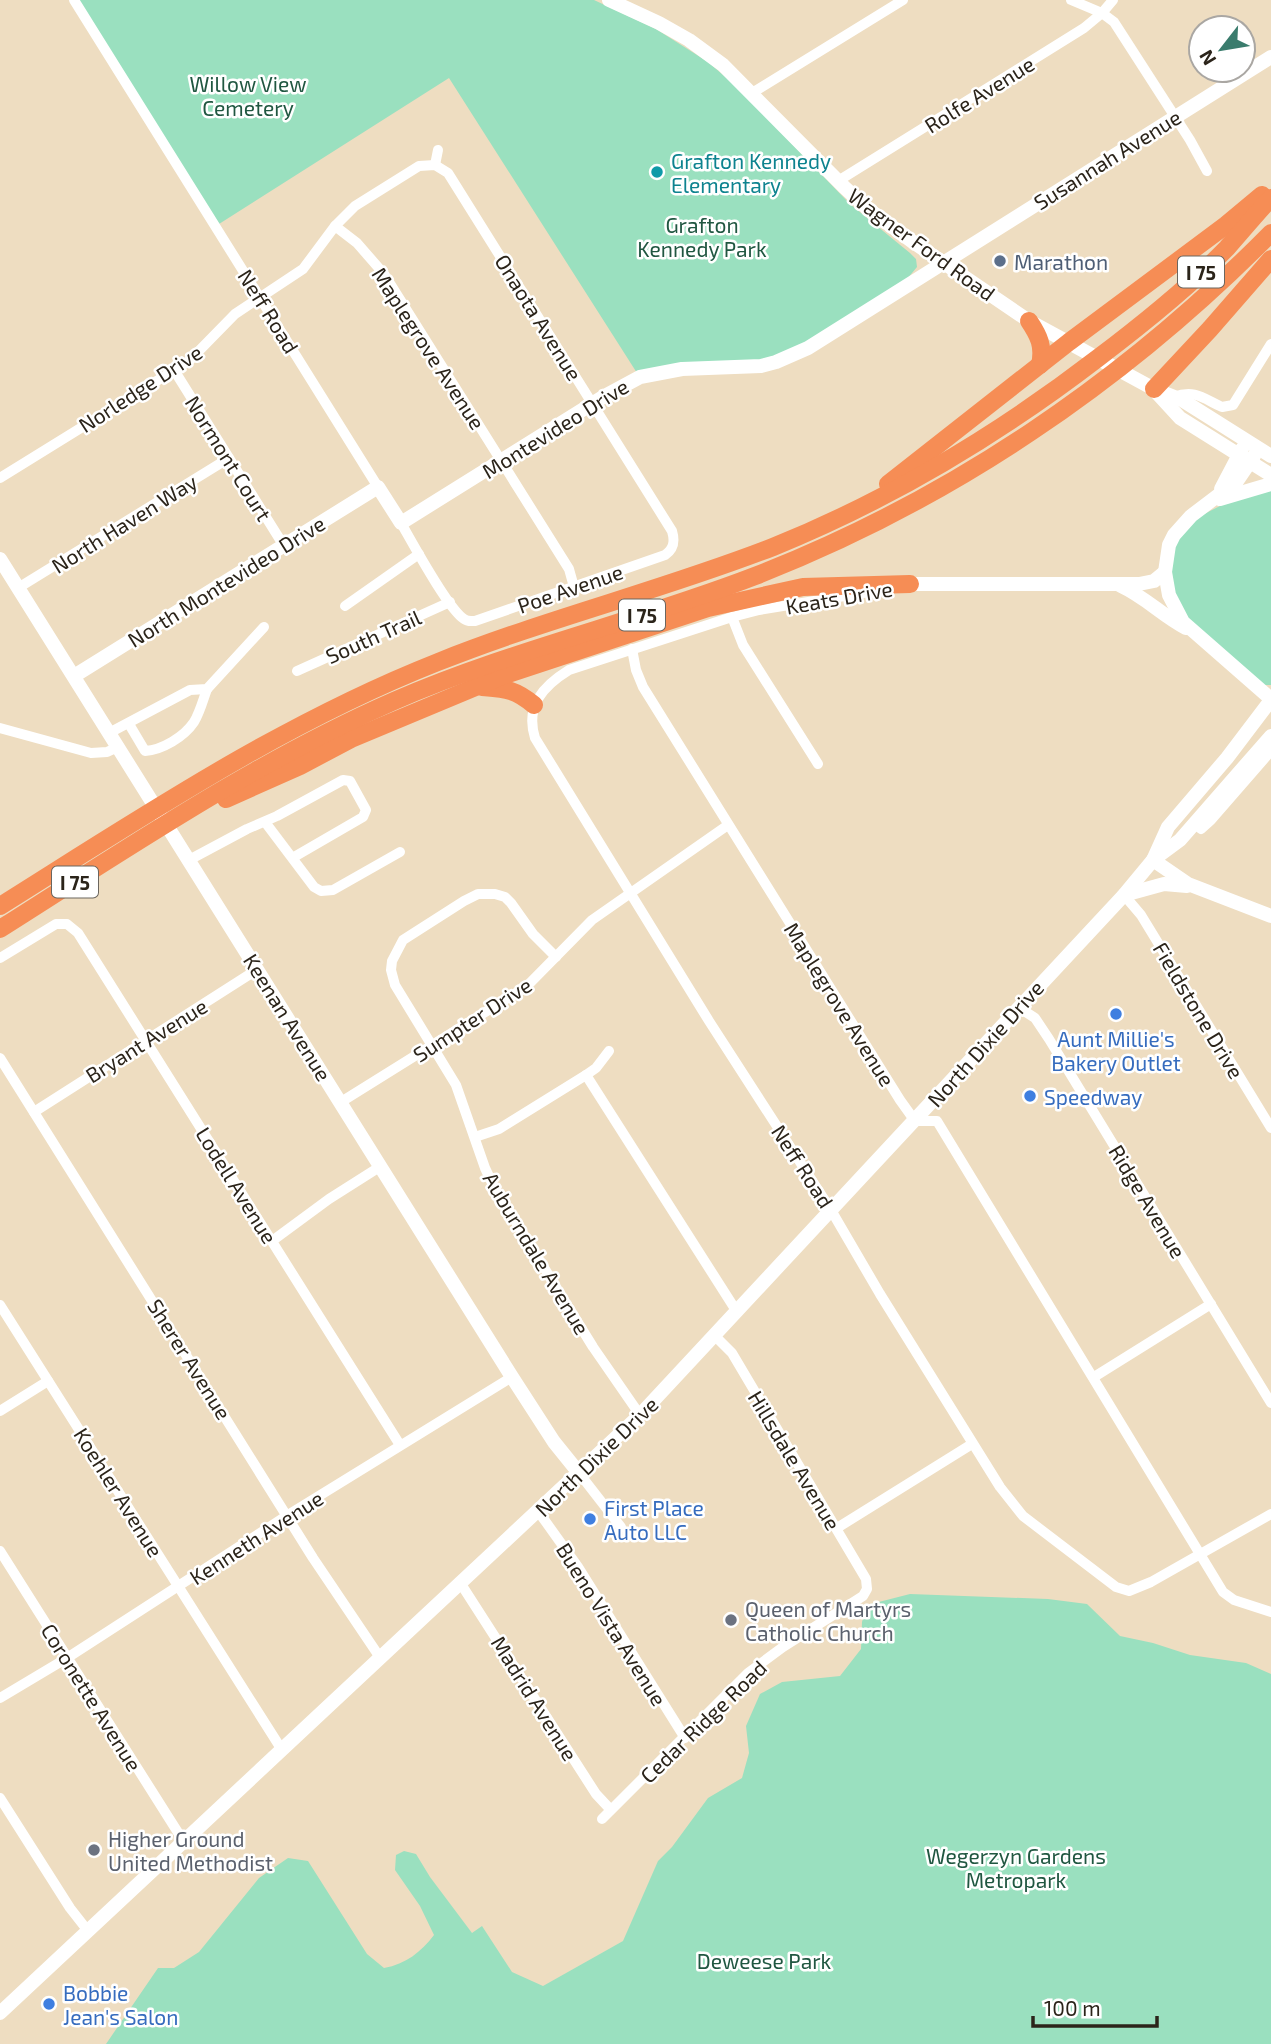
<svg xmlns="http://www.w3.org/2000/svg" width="1271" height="2044" font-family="'Exo 2',sans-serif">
  <rect width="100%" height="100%" fill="#eeddc1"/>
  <g fill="#9ae0bf">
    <path d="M78,0H594L656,29L708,62L736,86L850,204L910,253L916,259L917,267L907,279L812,341L755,363L637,373L449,78L219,224Z"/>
    <path d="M1271,488V685H1263L1191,623L1172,593L1171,558L1179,538L1194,519L1242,495Z"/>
    <path d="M910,1594L1048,1599L1087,1604L1120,1636L1153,1643L1190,1655L1246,1663L1271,1674V2044H106L158,1968H174L199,1952L259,1878L288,1858L308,1861L367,1954L384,1968C406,1964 421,1952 434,1935L420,1906L395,1870L396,1855L404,1851L416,1854L430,1877L472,1933L482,1926L512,1972L543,1986L623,1941L658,1861L672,1847L708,1798L742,1778L749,1753L746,1726L760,1694L782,1682L840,1676L861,1649L862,1622L867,1605Z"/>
  </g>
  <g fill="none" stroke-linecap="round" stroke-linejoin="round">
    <g stroke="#fff" stroke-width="10">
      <path d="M74,0L378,487"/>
      <path d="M1071,0L1102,13L1114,22L1190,140L1207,171"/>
      <path d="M752,93L903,0"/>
      <path d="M435,165L438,150"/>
      <path d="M838,181L1084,28L1102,13L1113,0"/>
      <path d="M335,226L357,243L384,274L569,569L574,587"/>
      <path d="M174,370L284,546"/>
      <path d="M1174,397C1195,389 1204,399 1222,407L1233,405L1271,344"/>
      <path d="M0,478L189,361L235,314L303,269L335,226L355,206L419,166L435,165L448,173L672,531C675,541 674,549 665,555L475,621C470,621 468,622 464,619C448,609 412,542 401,523"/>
      <path d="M18,588L229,458"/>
      <path d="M869,592L759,610L732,617L569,670C543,686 525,706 535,738L709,1021L831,1210L880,1294L1000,1487L1023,1516L1116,1587L1129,1591L1151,1582L1271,1514"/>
      <path d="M345,606L419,554"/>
      <path d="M732,617L743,645L818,764"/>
      <path d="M632,649L636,670L643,687L900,1100L915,1121H937L1223,1592L1234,1600L1271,1612"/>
      <path d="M297,671L450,602"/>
      <path d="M129,724L145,751C162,750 184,737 194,722C200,712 203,700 207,689"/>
      <path d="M0,728L91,753L107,752L118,747"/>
      <path d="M109,733L190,690L207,689L264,627"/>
      <path d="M265,822L314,887L321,891L333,890L400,852"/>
      <path d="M1194,823L1201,829L1211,820L1271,751"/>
      <path d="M189,860L247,829L277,816L343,780L350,781L366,810L363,817L294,857"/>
      <path d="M1124,895L1141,915L1271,1128"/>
      <path d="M556,957L533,934L511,903L505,897L495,894H478L464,901L403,940L392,961L391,970L395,985L456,1085L485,1168L493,1185L593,1347L640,1415"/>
      <path d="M0,958L56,924H67L78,933L400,1445"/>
      <path d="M1018,1007L1035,1018L1049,1039L1271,1403"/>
      <path d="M0,1058L313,1558L381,1659"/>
      <path d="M586,1075L737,1312"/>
      <path d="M341,1102L527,986L592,920L728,825"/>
      <path d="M34,1112L258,969"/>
      <path d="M475,1137L499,1129L586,1075L596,1068L609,1051"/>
      <path d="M272,1241L329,1199L381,1166"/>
      <path d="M0,1305L282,1750"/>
      <path d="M1094,1377L1211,1304"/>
      <path d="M0,1411L48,1381"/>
      <path d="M579,1473L621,1527"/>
      <path d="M538,1511L578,1567L685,1738"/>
      <path d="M837,1528L972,1444"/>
      <path d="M0,1551L184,1842"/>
      <path d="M461,1584L596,1794L610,1809"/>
      <path d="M0,1698L67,1658L288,1515L512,1377"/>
      <path d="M0,1798L70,1908L88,1931"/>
      <path d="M602,1819L748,1673L783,1647L863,1596L867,1589L866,1579L732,1353L715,1336"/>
    </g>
    <g stroke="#fff" stroke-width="14">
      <path d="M609,0L659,23L689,40L723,65L844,187L868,209L913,242L1029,321L1154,389L1182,400L1271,456"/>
      <path d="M1157,393L1180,418L1271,475"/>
      <path d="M1254,456L1237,481L1191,516L1174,535L1169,545L1165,572L1169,595L1183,622L1271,699"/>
      <path d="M1221,489L1242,449"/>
      <path d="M1220,499L1271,484"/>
      <path d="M0,559L512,1377L554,1442L579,1473"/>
      <path d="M910,584H1139L1154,581L1165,572"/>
      <path d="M1121,586C1145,597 1163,616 1186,628"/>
      <path d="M74,676L378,487L401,523L603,397L640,377L682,369L761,366L776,362L808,348L1271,57"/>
      <path d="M1154,858L1168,827L1227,758L1271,700"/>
      <path d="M1153,860L1188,884L1271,916"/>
      <path d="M1124,895L1164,884L1187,886"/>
      <path d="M0,2013L640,1415L1124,895L1153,860L1180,840L1271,736"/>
    </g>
    <g stroke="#f68d55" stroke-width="18">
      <path d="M1029,321C1039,336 1044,346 1040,365"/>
      <path d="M1154,389L1210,329L1271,259"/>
      <path d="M888,484L1069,342L1226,225L1262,195"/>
      <path d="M482,687C506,689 515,689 534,705"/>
      <path d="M226,799L300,766L351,739L502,676L708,608L803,587L910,584"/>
      <path d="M0,906C142,817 281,724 438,662C548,618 663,590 773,547C889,500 999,434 1098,358C1143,324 1188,288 1227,248C1242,231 1256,214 1271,198"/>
      <path d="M0,929C128,848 255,762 394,701C511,650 636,622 755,576C950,500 1124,382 1271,233"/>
    </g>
  </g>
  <circle fill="#0f9aa8" stroke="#fff" stroke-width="2.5" cx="657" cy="172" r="7"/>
  <circle fill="#5c6f8a" stroke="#fff" stroke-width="2.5" cx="1000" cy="261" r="7"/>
  <g fill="#3f7fe0" stroke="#fff" stroke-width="2.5">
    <circle cx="1116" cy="1014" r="7"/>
    <circle cx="1030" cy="1096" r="7"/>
    <circle cx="590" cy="1519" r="7"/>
    <circle cx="49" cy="2004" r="7"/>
  </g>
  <g fill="#6b7280" stroke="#fff" stroke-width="2.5">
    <circle cx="731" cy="1620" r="7"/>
    <circle cx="94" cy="1850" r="7"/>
  </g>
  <g text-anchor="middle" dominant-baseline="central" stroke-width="5" stroke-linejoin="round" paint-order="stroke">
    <g fill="#fff" stroke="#6b665f" stroke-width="2">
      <rect x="1178" y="256.5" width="46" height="31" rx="5"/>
      <rect x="619" y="599.5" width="46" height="31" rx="5"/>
      <rect x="52" y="866.5" width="46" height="31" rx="5"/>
    </g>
    <g font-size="19" font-weight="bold" fill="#2b241a">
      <text x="1201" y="272">I 75</text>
      <text x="642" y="615">I 75</text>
      <text x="75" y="882">I 75</text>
    </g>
    <g font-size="21" fill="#205741" stroke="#fff">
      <text x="248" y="83">Willow View<tspan x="248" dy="24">Cemetery</tspan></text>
      <text x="702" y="224">Grafton<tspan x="702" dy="24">Kennedy Park</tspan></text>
      <text x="1016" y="1855">Wegerzyn Gardens<tspan x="1016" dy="24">Metropark</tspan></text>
      <text x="764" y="1960">Deweese Park</text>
    </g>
    <g font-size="21" fill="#2b241a" stroke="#fff">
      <text transform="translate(979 94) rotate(-32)">Rolfe Avenue</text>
      <text transform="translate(1107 159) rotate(-32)">Susannah Avenue</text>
      <text transform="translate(922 244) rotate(36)">Wagner Ford Road</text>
      <text transform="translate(269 311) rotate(58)">Neff Road</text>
      <text transform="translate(539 317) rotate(58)">Onaota Avenue</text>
      <text transform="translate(429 348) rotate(57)">Maplegrove Avenue</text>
      <text transform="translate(140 388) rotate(-33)">Norledge Drive</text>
      <text transform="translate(555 428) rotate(-32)">Montevideo Drive</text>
      <text transform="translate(229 458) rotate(58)">Normont Court</text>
      <text transform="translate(124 523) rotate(-32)">North Haven Way</text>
      <text transform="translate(226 581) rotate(-32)">North Montevideo Drive</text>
      <text transform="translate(570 588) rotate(-19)">Poe Avenue</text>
      <text transform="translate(839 597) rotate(-10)">Keats Drive</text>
      <text transform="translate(373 636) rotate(-24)">South Trail</text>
      <text transform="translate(840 1004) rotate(58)">Maplegrove Avenue</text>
      <text transform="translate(1199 1010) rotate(59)">Fieldstone Drive</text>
      <text transform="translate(288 1017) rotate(58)">Keenan Avenue</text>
      <text transform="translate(472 1019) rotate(-33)">Sumpter Drive</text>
      <text transform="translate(146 1040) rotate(-32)">Bryant Avenue</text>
      <text transform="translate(985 1043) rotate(-48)">North Dixie Drive</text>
      <text transform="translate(803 1166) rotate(57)">Neff Road</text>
      <text transform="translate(237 1185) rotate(58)">Lodell Avenue</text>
      <text transform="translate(1148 1201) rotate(59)">Ridge Avenue</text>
      <text transform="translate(537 1253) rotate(59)">Auburndale Avenue</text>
      <text transform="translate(190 1359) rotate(58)">Sherer Avenue</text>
      <text transform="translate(596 1456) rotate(-44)">North Dixie Drive</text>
      <text transform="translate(795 1460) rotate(59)">Hillsdale Avenue</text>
      <text transform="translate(119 1492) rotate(58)">Koehler Avenue</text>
      <text transform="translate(256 1537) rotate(-33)">Kenneth Avenue</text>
      <text transform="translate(612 1624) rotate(58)">Bueno Vista Avenue</text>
      <text transform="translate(92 1697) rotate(58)">Coronette Avenue</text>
      <text transform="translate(535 1698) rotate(58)">Madrid Avenue</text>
      <text transform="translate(703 1721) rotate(-44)">Cedar Ridge Road</text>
    </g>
    <g font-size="21" fill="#0d838f" stroke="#fff" text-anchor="start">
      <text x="671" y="160">Grafton Kennedy<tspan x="671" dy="24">Elementary</tspan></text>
    </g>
    <g font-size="21" fill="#4e5e75" stroke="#fff" text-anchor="start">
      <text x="1014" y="261">Marathon</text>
    </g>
    <g font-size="21" fill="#366cbe" stroke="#fff" text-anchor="start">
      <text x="1116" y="1038" text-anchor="middle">Aunt Millie's<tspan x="1116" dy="24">Bakery Outlet</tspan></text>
      <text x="1044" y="1096">Speedway</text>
      <text x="604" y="1507">First Place<tspan x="604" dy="24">Auto LLC</tspan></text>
      <text x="63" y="1992">Bobbie<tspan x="63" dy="24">Jean's Salon</tspan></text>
    </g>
    <g font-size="21" fill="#5b616d" stroke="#fff" text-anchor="start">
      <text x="745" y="1608">Queen of Martyrs<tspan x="745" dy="24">Catholic Church</tspan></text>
      <text x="108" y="1838">Higher Ground<tspan x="108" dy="24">United Methodist</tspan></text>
    </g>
  </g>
  <g transform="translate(1222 49) rotate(239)"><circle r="33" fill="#ffffff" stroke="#aaa7a3" stroke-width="2"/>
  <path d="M0-5L12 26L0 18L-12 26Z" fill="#3a7c6d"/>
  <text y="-10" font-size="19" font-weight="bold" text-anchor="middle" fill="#2b241a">N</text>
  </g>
  <path d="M1033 2016v10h124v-10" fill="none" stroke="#2b241a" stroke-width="3.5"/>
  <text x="1044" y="2016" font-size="21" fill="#2b241a" stroke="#ffffff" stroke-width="5" paint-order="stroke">100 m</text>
</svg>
